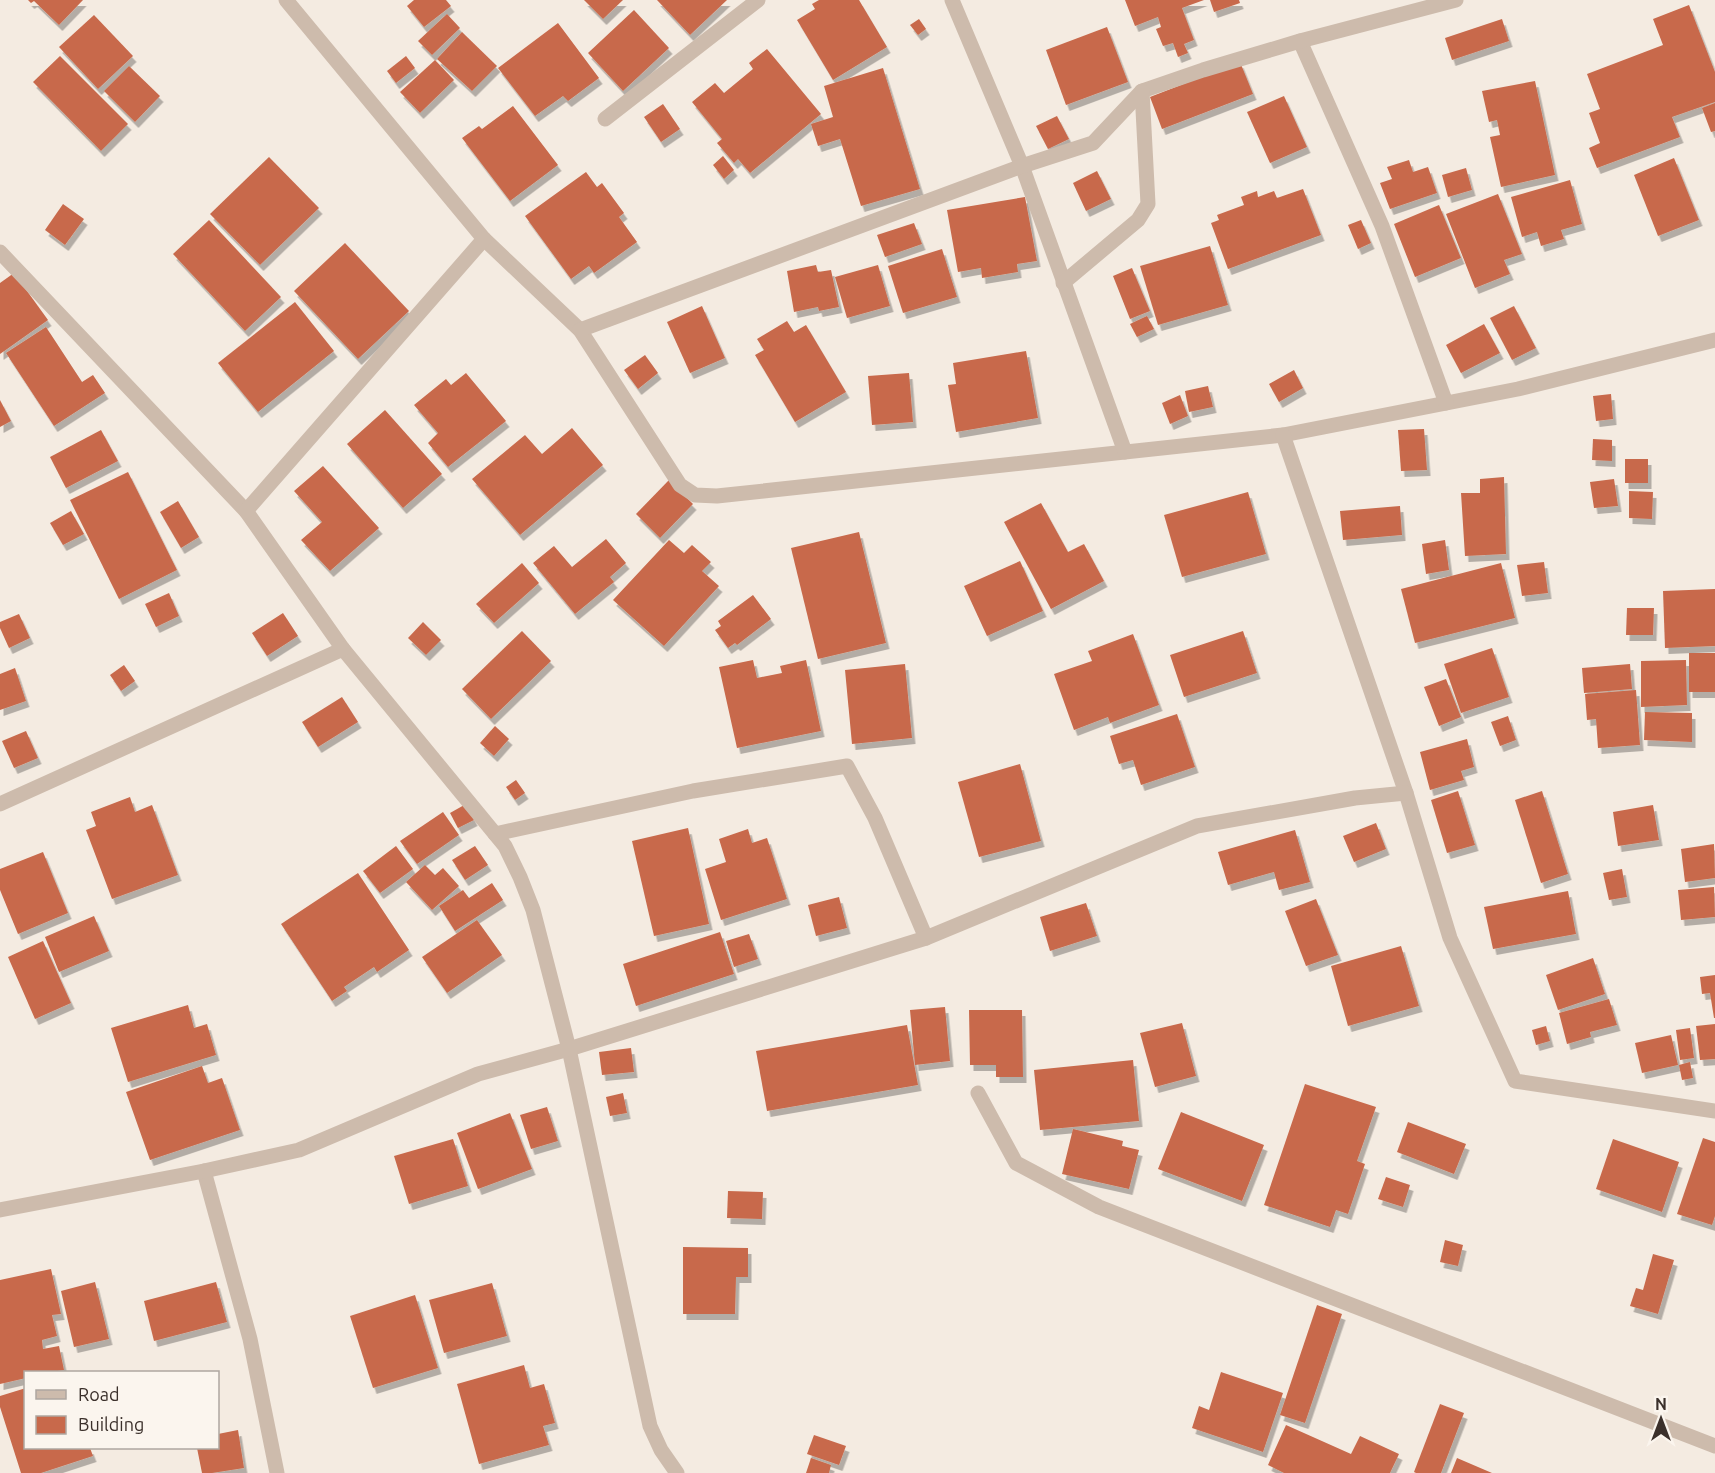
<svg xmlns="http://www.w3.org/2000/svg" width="1715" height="1473" font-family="Ubuntu,sans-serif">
  <defs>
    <filter id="shadow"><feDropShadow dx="3.5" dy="6" stdDeviation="0" flood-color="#0004"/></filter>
  </defs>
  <rect width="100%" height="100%" fill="#f4ebe1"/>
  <g fill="#c8694b" filter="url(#shadow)">
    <path d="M28,0H83L59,25L34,1L31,3Z"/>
    <path d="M414,0H446L451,6L424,27L407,6Z"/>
    <path d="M584,0H623L603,19Z"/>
    <path d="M657,0H727L690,35Z"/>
    <path d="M819,0H859L887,47L833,80L797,20L815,9L812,4Z"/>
    <path d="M1125,0H1204L1182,8L1194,40L1184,44L1188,53L1178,57L1173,43L1163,46L1156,29L1161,27L1158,17L1135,26Z"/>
    <path d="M1210,0H1239L1240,3L1214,12Z"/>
    <path d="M1689,5L1715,72V102L1672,117L1680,137L1597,168L1589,148L1600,143L1589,113L1600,109L1587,74L1663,45L1653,19Z"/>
    <path d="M634,10L669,48L623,91L588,53Z"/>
    <path d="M447,14L460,28L432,55L418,41Z"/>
    <path d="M94,15L133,56L98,89L59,47Z"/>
    <path d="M919,19L926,29L918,35L910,25Z"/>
    <path d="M1502,19L1509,41L1452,60L1445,38Z"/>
    <path d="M558,23L599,78L568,101L563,96L535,116L498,68Z"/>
    <path d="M1107,27L1128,82L1066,105L1046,50Z"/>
    <path d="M462,32L497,66L472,91L437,59Z"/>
    <path d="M767,49L821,114L750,173L738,159L734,163L717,143L722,139L692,102L715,83L724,93L753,69L749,63Z"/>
    <path d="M60,56L128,124L101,151L33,82Z"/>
    <path d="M406,56L415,68L396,83L387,71Z"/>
    <path d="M435,60L454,80L420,113L400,92Z"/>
    <path d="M1240,62L1253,94L1162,129L1150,97Z"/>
    <path d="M129,66L160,96L135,122L104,91Z"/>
    <path d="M883,68L920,189L861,206L840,139L818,146L811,124L833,117L824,86Z"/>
    <path d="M1535,81L1555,175L1501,187L1490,137L1500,135L1497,120L1489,122L1482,91Z"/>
    <path d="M1284,96L1307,147L1270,163L1247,112Z"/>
    <path d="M1715,103V131L1711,132L1702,108Z"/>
    <path d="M663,104L680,129L661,142L644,117Z"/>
    <path d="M513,106L558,165L510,201L462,138L479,126L482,129Z"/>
    <path d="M1057,116L1069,139L1048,149L1036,126Z"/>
    <path d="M723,156L734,170L724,179L713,165Z"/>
    <path d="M269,157L319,208L260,265L210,214Z"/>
    <path d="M1674,158L1699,220L1658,236L1634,175Z"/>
    <path d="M1409,160L1413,172L1428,167L1437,193L1390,209L1380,183L1392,179L1387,167Z"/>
    <path d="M1466,168L1472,190L1448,197L1442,175Z"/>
    <path d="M1097,171L1111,199L1086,211L1073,183Z"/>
    <path d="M586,172L597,187L602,183L624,213L619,217L637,242L594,273L589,266L571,279L525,216Z"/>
    <path d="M1570,180L1582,224L1561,230L1564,239L1541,246L1537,232L1522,237L1511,197Z"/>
    <path d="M1303,189L1321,235L1228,269L1211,223L1219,220L1217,215L1244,205L1241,197L1257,191L1258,197L1274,191L1277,198Z"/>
    <path d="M1498,194L1522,254L1504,260L1510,274L1475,288L1446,214Z"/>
    <path d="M1025,197L1037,261L1017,264L1018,272L982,278L981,268L958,272L947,210Z"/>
    <path d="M63,204L84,219L65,245L45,230Z"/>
    <path d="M1439,205L1461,258L1415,277L1394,224Z"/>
    <path d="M209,220L281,297L245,331L173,254Z"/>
    <path d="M1361,220L1371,243L1358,249L1348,225Z"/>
    <path d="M914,223L922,244L885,257L877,235Z"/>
    <path d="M345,243L409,311L358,359L294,291Z"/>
    <path d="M1210,246L1228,305L1158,325L1140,266Z"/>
    <path d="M942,249L957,297L903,313L888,266Z"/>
    <path d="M816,265L818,272L831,270L839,307L819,311L818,307L794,312L787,271Z"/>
    <path d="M878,265L890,306L847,318L835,277Z"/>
    <path d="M1132,268L1150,311L1130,319L1113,276Z"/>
    <path d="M14,273L48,320L0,354V283Z"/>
    <path d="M295,302L334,351L258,412L218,363Z"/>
    <path d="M702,306L725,358L690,373L667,322Z"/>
    <path d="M1514,306L1536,348L1512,360L1490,318Z"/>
    <path d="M1147,316L1154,329L1137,337L1130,324Z"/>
    <path d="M787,321L794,332L806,325L846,392L795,422L755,355L764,350L757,339Z"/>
    <path d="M1484,324L1500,353L1461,373L1446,345Z"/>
    <path d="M46,327L82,382L93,375L105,393L54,426L6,353Z"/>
    <path d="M1026,351L1038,418L956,432L948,385L956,384L953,363Z"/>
    <path d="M645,355L658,373L638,389L624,370Z"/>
    <path d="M1294,370L1303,388L1279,402L1269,384Z"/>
    <path d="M466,373L506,421L448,467L428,443L438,433L414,405L446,379L451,385Z"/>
    <path d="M909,373L913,422L872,425L868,376Z"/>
    <path d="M1208,386L1213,407L1189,412L1185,391Z"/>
    <path d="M1611,394L1613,419L1596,421L1593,396Z"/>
    <path d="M1180,395L1188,416L1170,424L1162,403Z"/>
    <path d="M0,400L11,421L0,427Z"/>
    <path d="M385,410L442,474L403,508L347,444Z"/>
    <path d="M572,428L603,465L520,535L472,479L525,435L542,454Z"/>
    <path d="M1424,429L1427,470L1401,471L1398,430Z"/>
    <path d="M101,430L118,461L66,488L50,457Z"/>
    <path d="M1593,439L1612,440V461L1592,460Z"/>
    <rect x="1625" y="459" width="23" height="24"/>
    <path d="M323,466L379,528L330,571L301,540L322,522L294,491Z"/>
    <path d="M128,472L177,570L119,599L70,500Z"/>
    <path d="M1504,477L1506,554L1465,556L1461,493H1480V479Z"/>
    <path d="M1614,479L1618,506L1594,508L1590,482Z"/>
    <path d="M669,480L693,504L660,538L636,514Z"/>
    <path d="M1629,491L1653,492L1652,519L1629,518Z"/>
    <path d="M1248,492L1266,554L1182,577L1164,515Z"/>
    <path d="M178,501L199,537L181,548L160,512Z"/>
    <path d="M1041,503L1068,552L1084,544L1104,581L1051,609L1004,522Z"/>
    <path d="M1400,506L1402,535L1343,540L1340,511Z"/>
    <path d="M71,511L84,534L63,545L50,523Z"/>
    <path d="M859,532L886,643L818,659L791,548Z"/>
    <path d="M606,539L626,563L610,577L614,582L575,614L533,563L554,546L572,567Z"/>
    <path d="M669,540L684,553L692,545L711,562L702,571L719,586L664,646L613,600Z"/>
    <path d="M1445,540L1449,570L1426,574L1422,544Z"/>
    <path d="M1020,561L1043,611L987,636L964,586Z"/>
    <path d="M1544,562L1548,593L1522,596L1517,565Z"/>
    <path d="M522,563L539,583L494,623L476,604Z"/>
    <path d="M1501,563L1515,618L1415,643L1401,589Z"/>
    <path d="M1715,589V646L1665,648L1663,591Z"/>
    <path d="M169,593L179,616L156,627L145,604Z"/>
    <path d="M753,595L771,619L737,645L735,643L728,648L715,630L721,626L718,621Z"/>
    <path d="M1627,608H1654L1653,635H1626Z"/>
    <path d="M283,613L298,636L267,656L252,633Z"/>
    <path d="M19,614L30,638L9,648L0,628V622Z"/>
    <path d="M423,622L441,640L426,655L408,638Z"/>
    <path d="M522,631L551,661L491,719L462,689Z"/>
    <path d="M1243,631L1257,673L1184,697L1170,655Z"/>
    <path d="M1133,634L1159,705L1110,723L1108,717L1074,730L1054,674L1092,661L1088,651Z"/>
    <path d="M1492,648L1509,697L1461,713L1444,664Z"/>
    <rect x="1689" y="653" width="26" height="39"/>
    <path d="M753,660L757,678L782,673L780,666L806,660L821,731L737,748L719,667Z"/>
    <path d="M1686,660L1687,705L1641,707V661Z"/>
    <path d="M905,664L912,738L852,744L845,670Z"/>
    <path d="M1630,664L1632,689L1584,693L1582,668Z"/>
    <path d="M124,665L135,681L121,691L110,675Z"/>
    <path d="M15,668L26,701L0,710V674Z"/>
    <path d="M1446,679L1461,717L1439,726L1424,687Z"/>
    <path d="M1636,690L1640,745L1598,748L1596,719L1587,720L1585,694Z"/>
    <path d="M342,697L358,722L318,747L302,722Z"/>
    <path d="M1645,712L1692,713V742L1644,740Z"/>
    <path d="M1177,714L1195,767L1141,785L1133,760L1119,764L1110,736Z"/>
    <path d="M1508,716L1516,740L1500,746L1491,722Z"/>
    <path d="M495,726L509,739L494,756L480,743Z"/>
    <path d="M26,731L38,758L14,768L2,741Z"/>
    <path d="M1467,739L1474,767L1461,771L1464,780L1430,790L1420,752Z"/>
    <path d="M1020,764L1041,841L979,857L958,782Z"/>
    <path d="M516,780L525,793L515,800L506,787Z"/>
    <path d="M1458,791L1475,845L1447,853L1431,800Z"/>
    <path d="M1542,791L1568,874L1541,883L1515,800Z"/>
    <path d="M130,797L135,812L152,805L178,875L112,899L86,830L96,826L91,812Z"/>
    <path d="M466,804L474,820L458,828L450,813Z"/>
    <path d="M1653,805L1659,840L1618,846L1613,812Z"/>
    <path d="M443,812L459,835L417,864L400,841Z"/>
    <path d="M1376,823L1386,849L1354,862L1343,836Z"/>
    <path d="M688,828L709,924L654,936L632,841Z"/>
    <path d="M748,829L752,843L767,838L787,899L721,920L705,869L726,862L719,839Z"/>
    <path d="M1295,830L1310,882L1279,890L1274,872L1228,885L1218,852Z"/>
    <path d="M1714,844L1715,878L1685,882L1681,849Z"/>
    <path d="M396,846L413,869L380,893L363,871Z"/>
    <path d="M475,846L488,865L465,880L452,860Z"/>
    <path d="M43,852L68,913L18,934L0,890V869Z"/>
    <path d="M425,865L435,875L443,868L459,886L432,910L406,882Z"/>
    <path d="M1622,869L1627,897L1609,900L1603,873Z"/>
    <path d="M358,873L409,950L377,972L374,967L344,987L347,991L332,1001L281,924Z"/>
    <path d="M492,883L503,900L455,931L439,906L463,890L469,898Z"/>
    <path d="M1714,887L1715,917L1681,920L1678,890Z"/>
    <path d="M1568,891L1576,934L1493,949L1484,907Z"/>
    <path d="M839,897L847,928L816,936L808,905Z"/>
    <path d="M1316,899L1338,955L1306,966L1285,911Z"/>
    <path d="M1086,903L1097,936L1050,951L1040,917Z"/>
    <path d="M94,916L109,951L59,972L45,937Z"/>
    <path d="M477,920L502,955L447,993L422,957Z"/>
    <path d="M720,932L734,974L636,1006L623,964Z"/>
    <path d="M749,934L758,959L734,967L726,941Z"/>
    <path d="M43,941L71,1003L35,1019L8,957Z"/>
    <path d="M1401,946L1419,1006L1348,1026L1331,966Z"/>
    <path d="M1593,958L1605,994L1558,1010L1546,975Z"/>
    <path d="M1715,975V1018H1714L1710,993L1702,994L1700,977Z"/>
    <path d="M1609,999L1617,1025L1590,1032L1591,1037L1567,1044L1559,1013Z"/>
    <path d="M188,1005L194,1028L207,1024L216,1055L128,1082L111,1028Z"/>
    <path d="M945,1007L950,1061L915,1065L910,1010Z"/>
    <path d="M969,1010H1022L1023,1077H996V1065H970Z"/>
    <path d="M1182,1023L1196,1076L1155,1087L1140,1033Z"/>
    <path d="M1715,1024V1059L1700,1060L1696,1026Z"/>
    <path d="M907,1025L918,1085L767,1111L756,1051Z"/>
    <path d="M1546,1026L1550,1041L1536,1045L1532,1030Z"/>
    <path d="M1690,1028L1694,1058L1680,1060L1676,1030Z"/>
    <path d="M1671,1035L1678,1065L1642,1073L1635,1043Z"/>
    <path d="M631,1048L634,1072L602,1075L599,1052Z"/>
    <path d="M1133,1060L1139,1121L1040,1130L1034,1070Z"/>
    <path d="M1690,1062L1693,1078L1682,1080L1679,1065Z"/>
    <path d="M202,1066L208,1083L222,1078L240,1130L150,1160L126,1092Z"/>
    <path d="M1305,1084L1376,1107L1357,1161L1365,1164L1348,1214L1336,1210L1330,1227L1264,1205Z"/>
    <path d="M623,1093L627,1113L610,1116L606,1097Z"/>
    <path d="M547,1107L558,1141L531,1149L520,1115Z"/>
    <path d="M1181,1112L1264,1145L1242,1201L1158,1169Z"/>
    <path d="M510,1113L532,1169L478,1189L457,1133Z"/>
    <path d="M1408,1122L1466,1144L1454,1174L1397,1152Z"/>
    <path d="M1073,1129L1123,1141L1122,1146L1139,1150L1129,1189L1062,1174Z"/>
    <path d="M1703,1138L1715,1142V1216L1712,1225L1677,1214Z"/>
    <path d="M453,1139L468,1186L409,1204L394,1156Z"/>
    <path d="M1613,1139L1679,1162L1662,1212L1596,1189Z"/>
    <path d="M1386,1177L1410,1185L1403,1207L1378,1199Z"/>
    <path d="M728,1191L763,1192L762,1219L727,1218Z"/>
    <path d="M1445,1240L1463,1245L1458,1266L1440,1262Z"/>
    <path d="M683,1247L748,1248V1277H736L735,1314H683Z"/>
    <path d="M1653,1254L1674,1260L1658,1314L1630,1306L1636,1288L1643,1290Z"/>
    <path d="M51,1269L61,1314L52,1315L57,1336L42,1340L43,1349L59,1346L64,1370L51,1372H26V1378L0,1384V1280Z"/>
    <path d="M95,1282L109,1339L74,1347L61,1291Z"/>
    <path d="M216,1282L227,1322L154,1341L144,1301Z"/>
    <path d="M492,1283L507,1336L444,1353L429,1300Z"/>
    <path d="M415,1295L438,1368L373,1388L350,1316Z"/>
    <path d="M1317,1305L1342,1314L1305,1423L1280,1415Z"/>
    <path d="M524,1365L530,1388L544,1384L555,1423L543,1426L549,1445L479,1464L457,1384Z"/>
    <path d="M1221,1372L1283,1393L1263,1452L1192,1428L1199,1406L1209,1410Z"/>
    <path d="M26,1388V1448H90L93,1456L41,1473H21L0,1407V1396Z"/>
    <path d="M1440,1404L1464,1413L1441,1473H1416L1414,1472Z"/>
    <path d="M1286,1425L1351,1454L1360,1436L1399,1454L1390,1473H1284L1268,1465Z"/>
    <path d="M238,1430L244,1468L212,1473H202L197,1448H218V1434Z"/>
    <path d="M814,1435L846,1446L839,1465L807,1454Z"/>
    <path d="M811,1458L831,1465L829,1473H806Z"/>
    <path d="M1457,1458L1492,1473H1451Z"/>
  </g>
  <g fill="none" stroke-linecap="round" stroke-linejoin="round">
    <g stroke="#cdbbac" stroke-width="15">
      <path d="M286,0L484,239L580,330L680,485L695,495L717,496L1283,435L1518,389L1715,340"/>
      <path d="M952,0L1022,166L1125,452"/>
      <path d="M1300,41L1382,226L1446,403"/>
      <path d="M605,119L758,0"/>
      <path d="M0,252L246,511L343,649L505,846L520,877L533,910L569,1049L650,1426L661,1450L677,1473"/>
      <path d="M1063,283L1138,220L1148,204L1142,91L1203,70L1300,41L1456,0"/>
      <path d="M580,330L1022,166L1093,143L1142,91"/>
      <path d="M1283,435L1406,793L1450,938L1515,1081L1715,1111"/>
      <path d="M246,511L484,239"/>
      <path d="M0,804L343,649"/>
      <path d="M495,834L693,791L847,766L875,818L926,938"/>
      <path d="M978,1093L1016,1163L1099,1207L1715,1446"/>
      <path d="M204,1171L250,1339L277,1473"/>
      <path d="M0,1210L204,1171L299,1150L478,1074L569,1049L926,938L1197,826L1355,798L1406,793"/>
    </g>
  </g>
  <rect x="24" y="1371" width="195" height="78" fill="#fbf5ee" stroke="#aea6a0" stroke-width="1.5"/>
  <rect x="36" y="1390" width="30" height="9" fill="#cdbbac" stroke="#aea6a0" stroke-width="1.5"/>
  <text x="78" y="1401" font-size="18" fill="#3b302b">Road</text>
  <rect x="36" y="1416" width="30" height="18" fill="#c8694b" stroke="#aea6a0" stroke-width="1.5"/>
  <text x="78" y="1431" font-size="18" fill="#3b302b">Building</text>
  <g transform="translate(1661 1419)" stroke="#fbf5ee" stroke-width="4.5" paint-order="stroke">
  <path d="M0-4.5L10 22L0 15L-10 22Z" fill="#3b302b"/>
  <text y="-9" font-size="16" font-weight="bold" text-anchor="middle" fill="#3b302b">N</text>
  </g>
</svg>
